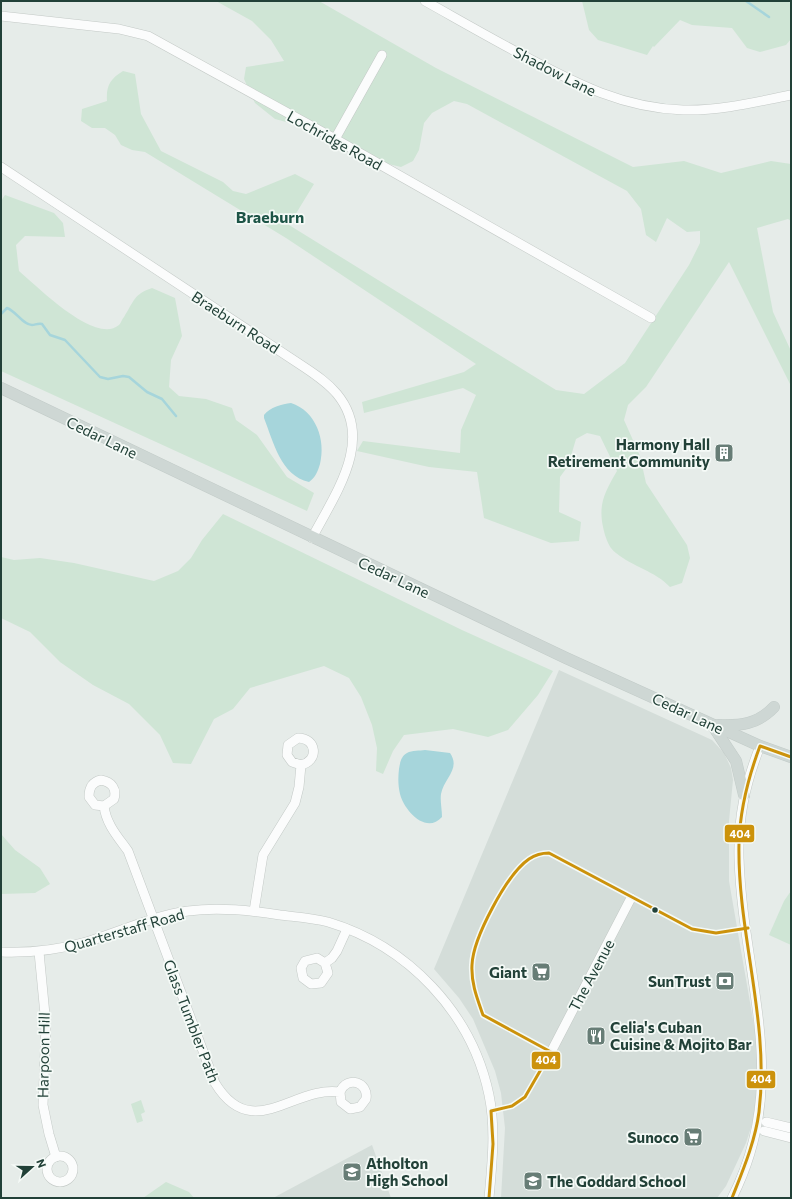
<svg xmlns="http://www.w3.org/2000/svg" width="792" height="1199" font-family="Commissioner,sans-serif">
  <rect width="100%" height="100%" fill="#e6ece9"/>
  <g fill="#d4ddd9">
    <path d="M559,670L712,740L724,753L731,768L733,780L729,821V881L756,1037L759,1075L753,1121L746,1143L726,1186L717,1198H501L505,1128L501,1093L495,1071L473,1019L459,998L434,969Z"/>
    <path d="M372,1145L391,1198H273Z"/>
  </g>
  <g fill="#cfe5d5">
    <path d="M216,1H319L436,68L633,167L684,161L721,173L771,161L791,164V221L788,219L757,228L773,312L791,351V386L729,262L646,387L628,405L624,420L640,456L646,483L687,545L690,558L682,583L670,587C655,571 633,567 616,553C610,549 607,541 605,535C597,507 603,495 617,471L600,436L587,433L576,439L568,466L560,477L559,512L581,522L579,541L551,543L484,518L477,472L429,467L357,451L363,441L460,453L461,430L476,395L463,388L364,413L362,402L464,372L476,364L286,238L145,152L132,150L121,145L115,135L105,128H92L81,121L82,109L107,101C106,86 110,79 123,71L135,74L141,114L161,151L223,182L233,191L246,194L295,174L314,184L289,225L556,390L584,394L625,363L689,265L700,243V231L687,232L667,218L656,242L646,235L641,209L627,191L467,104L454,101L432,113L424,123L419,150L413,161L401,167L376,161L338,136L275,119L255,103L244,79L246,67L284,61L271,40L252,21Z"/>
    <path d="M582,1H789L791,5V39L786,45L760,52L747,48L732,28L692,25L680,20L654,47L653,46L647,55L598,40L589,30Z"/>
    <path d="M5,195L54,213L63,223L65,237L25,236L16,245L19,271C38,287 95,345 119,325C121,323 122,319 124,317C134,301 134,294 152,288L175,298L182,336L171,360L169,387L179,396L206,399L232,408L236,420L257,435L287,477L314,493L307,511L1,371V201Z"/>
    <path d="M223,514L462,630L553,671L538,695L508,730L488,737L453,729L404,735L393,751L383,774L376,771L377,748L372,725L361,697L349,678L324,666L250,688L233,709L214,719L191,764L173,763L160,735L129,704L93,685L60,662L30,632L1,618V557L14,560L40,558L74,563L154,581L178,571L191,558L202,540Z"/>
    <path d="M1,834L15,850L40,868L50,884L35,893L1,894Z"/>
    <path d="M791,891V945L769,935L784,901Z"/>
    <path d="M141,1100L145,1112L141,1114L143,1121L137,1123L131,1104Z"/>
    <path d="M166,1182L189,1192L194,1198H143Z"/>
  </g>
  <g fill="#a6d5db">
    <path d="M291,403C316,411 326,440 320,464C318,471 315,478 309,482C281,476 273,441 264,418V415C270,407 282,404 291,403Z"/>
    <path d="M425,750L450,753C461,769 444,778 441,794C440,801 442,809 442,817C426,835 404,810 400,794C398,785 398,778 399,769C400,763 401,756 407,753C412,750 420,751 425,750Z"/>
  </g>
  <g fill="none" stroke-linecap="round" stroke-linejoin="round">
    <g stroke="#a6d5db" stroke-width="2.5">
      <path d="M746,1L769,17"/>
      <path d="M1,314L7,308C16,311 23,325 32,325C35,325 38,323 42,324L50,335L65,340L100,377L108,379L123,376L129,377L147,392L162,399L176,416"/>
    </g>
    <defs>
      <g id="minor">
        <path d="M425,1C459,20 492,39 526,57C577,84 623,108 683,110C719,111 756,102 791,95"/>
        <path d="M1,16L119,29L148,36L335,139L651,318"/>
        <path d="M335,139L382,55"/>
        <path d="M1,167L304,367C316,375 328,383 337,394C375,440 335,494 312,538"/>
        <path d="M104,806L114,799C117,789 112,782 101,780C92,782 89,788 89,797L95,805L104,806C106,824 118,837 128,851L215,1083C252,1144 294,1085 340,1092C347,1075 369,1082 366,1099L360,1107L350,1109L341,1102L340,1092"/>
        <path d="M254,911L263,855L295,803L299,787L301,765C319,761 317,738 298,738L288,745L287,755L292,762L301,765"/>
        <path d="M1,952C30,953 58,950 86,942C120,932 152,916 188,911C219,907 249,910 280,915C296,917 312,918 328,922C408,946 472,1013 489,1095C496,1129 492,1164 489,1198"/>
        <path d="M39,952L46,1025L43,1105L49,1134L56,1157"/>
        <path d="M325,963L328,973L321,983L311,984L303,978L301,968L305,961L317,958L325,963L332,958L337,951L347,929"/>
        <path d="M551,1052L631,898"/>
        <path d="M766,1122L791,1128"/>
        <path d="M764,1131L791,1138"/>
        <circle cx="60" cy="1169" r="13"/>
        <path d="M732,1198C792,1080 743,981 739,858C738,817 745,785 760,746"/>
      </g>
      <g id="major">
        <path d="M1,388L566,658L760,746L791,757"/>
        <path d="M718,725C741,726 758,724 774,707"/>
        <path d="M713,726L736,761L744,795"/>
      </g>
    </defs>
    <use href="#minor" stroke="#c3c9c6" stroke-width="10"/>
    <use href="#major" stroke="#c2cbc8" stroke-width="12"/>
    <use href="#minor" stroke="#fbfcfc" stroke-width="9"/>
    <use href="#major" stroke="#ced7d4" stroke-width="11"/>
    <defs>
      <g id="bus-1">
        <path d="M489,1198L493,1144L491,1111L512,1106L525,1097L551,1052L483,1015C477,998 471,983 472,965C473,938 507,874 529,859C535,855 542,853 549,853L692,929L716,933L748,928"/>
        <path d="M732,1198C743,1170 755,1142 759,1112C770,1021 737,933 739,843C740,809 748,778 760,746L791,757"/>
      </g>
    </defs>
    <use href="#bus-1" stroke="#f5faf7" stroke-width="6"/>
    <use href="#bus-1" stroke="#cc920b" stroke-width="3"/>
  </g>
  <defs>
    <symbol id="building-square" viewBox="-11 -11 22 22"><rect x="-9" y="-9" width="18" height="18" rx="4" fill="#677d76" stroke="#f5faf7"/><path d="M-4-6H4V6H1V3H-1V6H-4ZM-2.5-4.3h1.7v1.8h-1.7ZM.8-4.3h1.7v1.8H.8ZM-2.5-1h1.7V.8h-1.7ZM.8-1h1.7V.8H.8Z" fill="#fff"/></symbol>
    <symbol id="supermarket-square" viewBox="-11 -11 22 22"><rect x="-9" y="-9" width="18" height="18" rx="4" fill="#677d76" stroke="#f5faf7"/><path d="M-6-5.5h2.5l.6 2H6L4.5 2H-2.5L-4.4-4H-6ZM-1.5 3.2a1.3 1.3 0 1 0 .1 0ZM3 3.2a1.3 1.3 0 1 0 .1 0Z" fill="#fff"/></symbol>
    <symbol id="bank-square" viewBox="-11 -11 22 22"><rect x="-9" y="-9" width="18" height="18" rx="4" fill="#677d76" stroke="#f5faf7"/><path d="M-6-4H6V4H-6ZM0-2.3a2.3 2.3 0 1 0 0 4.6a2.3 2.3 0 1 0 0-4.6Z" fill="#fff"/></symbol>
    <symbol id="restaurant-square" viewBox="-11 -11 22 22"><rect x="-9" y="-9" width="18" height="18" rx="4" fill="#677d76" stroke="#f5faf7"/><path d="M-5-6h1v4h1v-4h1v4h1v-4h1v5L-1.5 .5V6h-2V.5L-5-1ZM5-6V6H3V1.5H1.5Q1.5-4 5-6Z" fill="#fff"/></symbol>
    <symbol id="school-square" viewBox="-11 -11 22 22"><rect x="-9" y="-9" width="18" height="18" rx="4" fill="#677d76" stroke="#f5faf7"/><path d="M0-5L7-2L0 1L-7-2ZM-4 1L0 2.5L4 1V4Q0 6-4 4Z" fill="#fff"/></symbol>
  </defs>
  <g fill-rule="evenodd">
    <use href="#building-square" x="713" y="442" width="22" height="22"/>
    <use href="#supermarket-square" x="530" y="961" width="22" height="22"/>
    <use href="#bank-square" x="714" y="970" width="22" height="22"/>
    <use href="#restaurant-square" x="585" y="1025" width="22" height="22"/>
    <use href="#supermarket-square" x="682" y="1126" width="22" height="22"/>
    <use href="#school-square" x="341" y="1161" width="22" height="22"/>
    <use href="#school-square" x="522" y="1170" width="22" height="22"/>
  </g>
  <circle fill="#224138" stroke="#f5faf7" stroke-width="1.5" cx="655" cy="910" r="3.5"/>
  <g text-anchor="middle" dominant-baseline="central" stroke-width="3.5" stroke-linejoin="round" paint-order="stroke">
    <g font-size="15" fill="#224138" stroke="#f5faf7">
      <text transform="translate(555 71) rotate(27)">Shadow Lane</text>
      <text transform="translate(335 140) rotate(29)">Lochridge Road</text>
      <text transform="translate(236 322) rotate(33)">Braeburn Road</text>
      <text transform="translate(102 437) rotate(26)">Cedar Lane</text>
      <text transform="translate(394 577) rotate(25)">Cedar Lane</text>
      <text transform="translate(688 713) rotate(25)">Cedar Lane</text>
      <text transform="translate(124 930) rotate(-16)">Quarterstaff Road</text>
      <text transform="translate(591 975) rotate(-62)">The Avenue</text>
      <text transform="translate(192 1021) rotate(69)">Glass Tumbler Path</text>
      <text transform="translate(43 1055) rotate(-89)">Harpoon Hill</text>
    </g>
    <g font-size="15" font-weight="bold" fill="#224138" stroke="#f5faf7" text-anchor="end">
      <text x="710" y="444">Harmony Hall<tspan x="710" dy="17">Retirement Community</tspan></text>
      <text x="527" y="972">Giant</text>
      <text x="711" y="981">SunTrust</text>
      <text x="610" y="1027" text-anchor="start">Celia's Cuban<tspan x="610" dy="17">Cuisine &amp; Mojito Bar</tspan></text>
      <text x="679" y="1137">Sunoco</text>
      <text x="366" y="1163" text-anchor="start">Atholton<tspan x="366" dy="17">High School</tspan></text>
      <text x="547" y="1181" text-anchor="start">The Goddard School</text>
    </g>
    <g font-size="16" font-weight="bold" fill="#1d5446" stroke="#f5faf7">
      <text x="270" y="216">Braeburn</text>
    </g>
  </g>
  <g stroke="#f5faf7" stroke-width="1.5">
    <rect x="724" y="824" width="31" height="19" rx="4" fill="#cc920b"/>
    <rect x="531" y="1051" width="30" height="19" rx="4" fill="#cc920b"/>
    <rect x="746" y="1070" width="30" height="19" rx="4" fill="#cc920b"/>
  </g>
  <g font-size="11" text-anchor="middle" font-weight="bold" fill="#fff">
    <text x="740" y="838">404</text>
    <text x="546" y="1064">404</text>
    <text x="761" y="1083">404</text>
  </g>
  <rect width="792" height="1199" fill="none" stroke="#224138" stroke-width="4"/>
  <g transform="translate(32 1167) rotate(69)" stroke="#f5faf7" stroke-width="3" paint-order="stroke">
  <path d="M0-3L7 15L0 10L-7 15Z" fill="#224138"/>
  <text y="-6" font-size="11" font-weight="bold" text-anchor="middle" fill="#224138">N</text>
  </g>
</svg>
